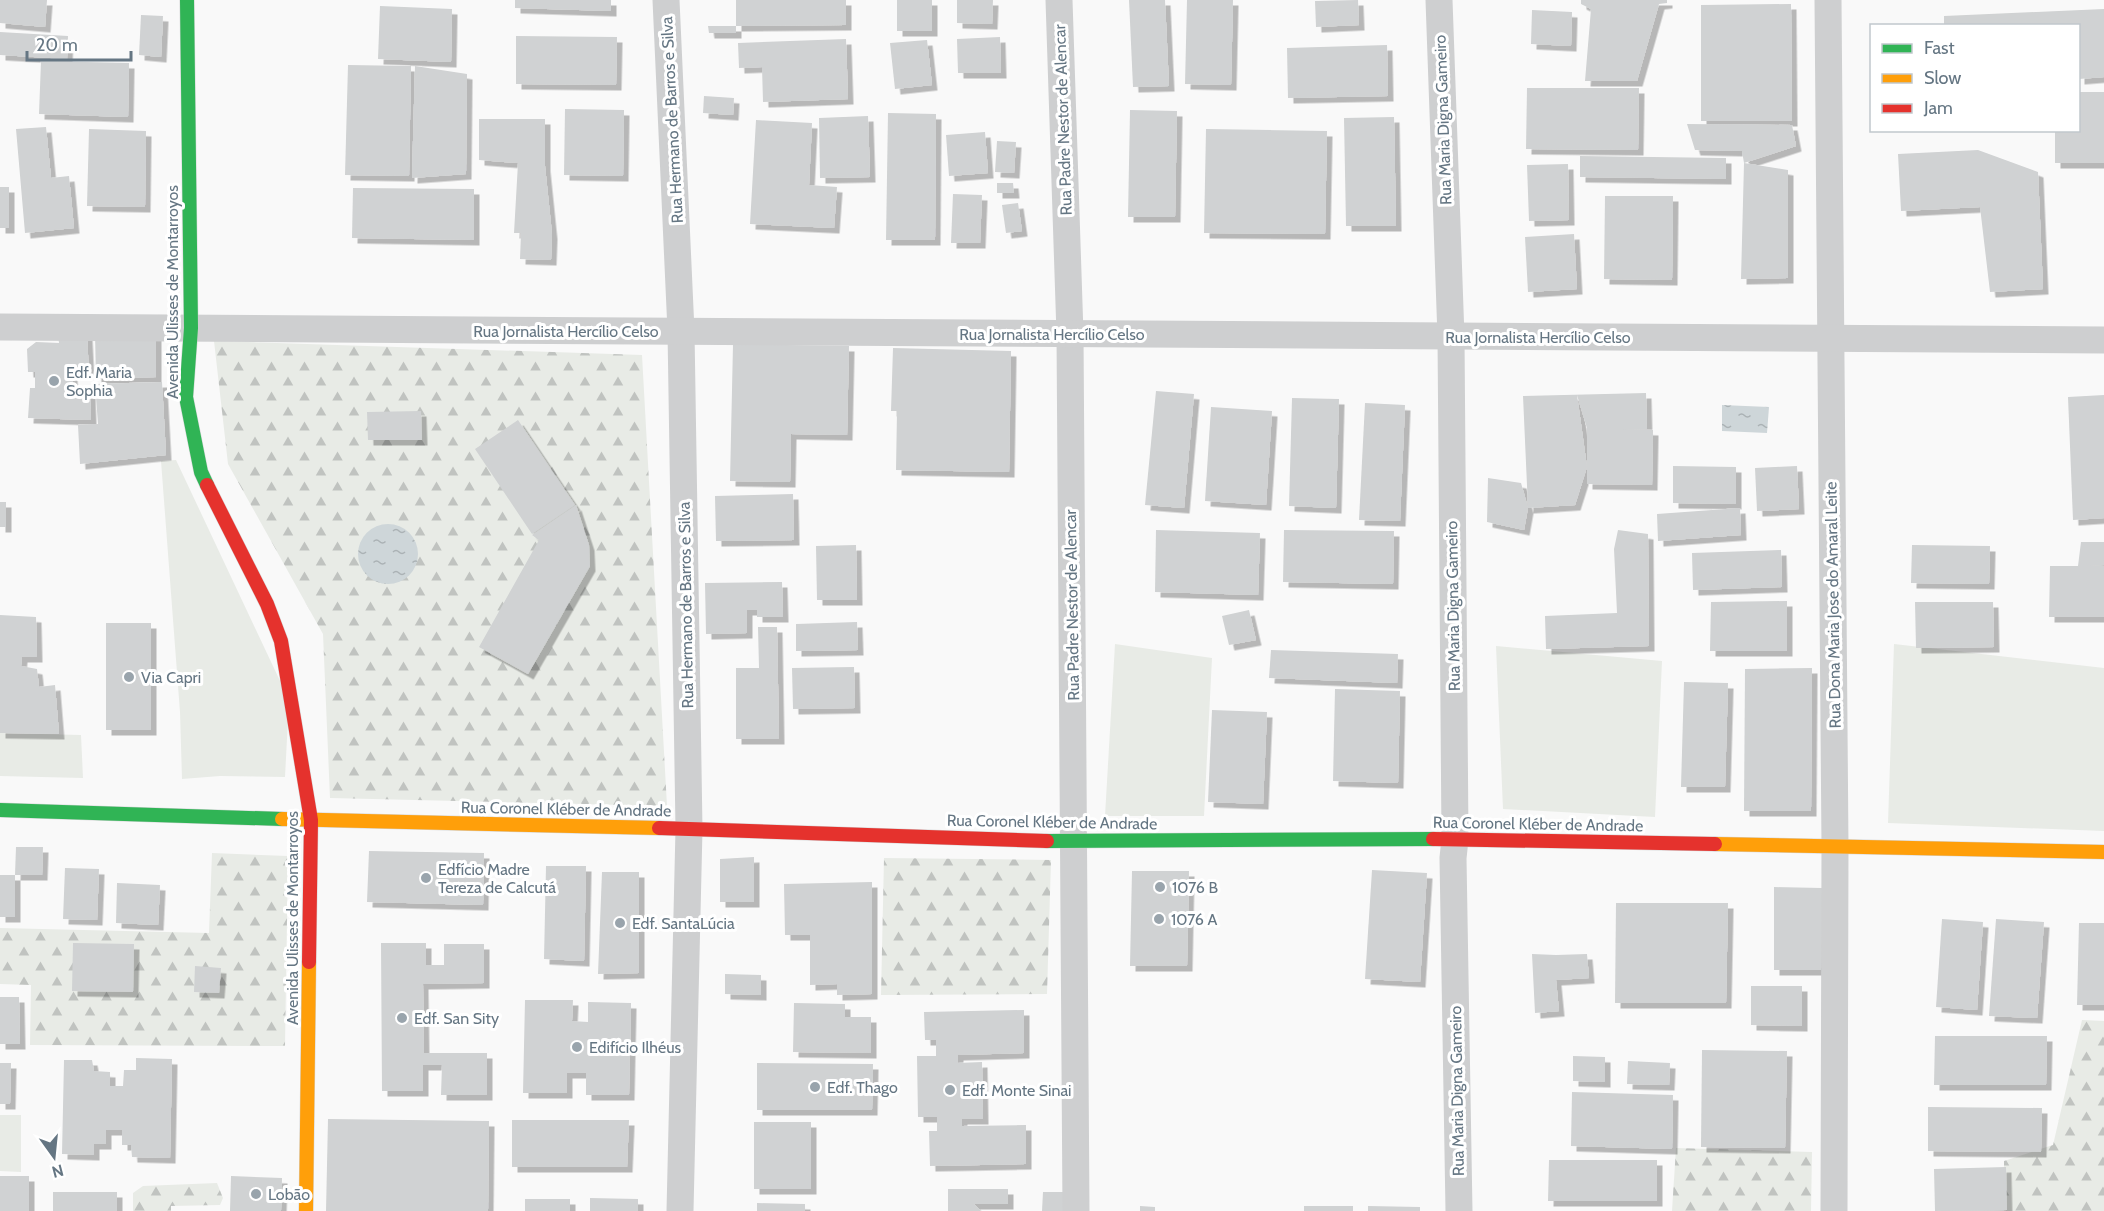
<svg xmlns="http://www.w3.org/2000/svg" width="2104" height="1211" font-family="Cabin,sans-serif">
  <defs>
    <pattern id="forest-firs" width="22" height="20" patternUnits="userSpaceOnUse" patternTransform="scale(1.5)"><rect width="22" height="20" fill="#e8ebe6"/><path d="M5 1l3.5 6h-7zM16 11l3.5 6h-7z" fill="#c0c3c0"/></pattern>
    <pattern id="water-ripples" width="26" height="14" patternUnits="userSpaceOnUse" patternTransform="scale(1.5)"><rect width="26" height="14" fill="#ced6d9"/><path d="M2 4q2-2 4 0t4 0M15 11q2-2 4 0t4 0" fill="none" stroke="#abb2b5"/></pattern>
    <filter id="shadow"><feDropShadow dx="5.5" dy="5.5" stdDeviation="0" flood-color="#0004"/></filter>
  </defs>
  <rect width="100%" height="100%" fill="#f9f9f9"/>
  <g fill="#e8ebe6">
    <path d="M176,460L289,700L285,777L220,776L182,779L180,712L161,461Z"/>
    <path d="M1115,644L1212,658L1204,816H1105Z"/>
    <path d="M1894,644L2104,668V831L1888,823Z"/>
    <path d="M1496,646L1662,661L1655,817L1503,809Z"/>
    <path d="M0,733L81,735L83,778L0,776Z"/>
    <path d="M0,1115H21V1172L0,1171Z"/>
  </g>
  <g fill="url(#forest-firs)">
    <path d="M214,341L642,355L667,806L330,798L323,634L228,464Z"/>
    <path d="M212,853L288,856L285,1046L30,1045L31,985L0,984V928L209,933Z"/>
    <path d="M884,858L1051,860L1047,994L881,995Z"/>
    <path d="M2082,1020L2104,1021V1211H2004V1161L2053,1145Z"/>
    <path d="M1676,1148L1812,1152L1811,1211H1672Z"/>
    <path d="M217,1183L223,1198L220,1205L171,1206V1211H133V1193L143,1186Z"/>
  </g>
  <g fill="url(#water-ripples)">
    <path d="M1722,405L1769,407L1767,433L1722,431Z"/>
    <circle cx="388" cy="554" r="30"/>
  </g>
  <g fill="#d0d2d3" filter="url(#shadow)">
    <path d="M0,0H47L45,27L0,23Z"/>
    <path d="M515,0H611V11L515,8Z"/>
    <path d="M736,0H846V25L736,26Z"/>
    <rect x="897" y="0" width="35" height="31"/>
    <path d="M957,0H993L992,24L957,23Z"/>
    <path d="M1129,0H1165L1169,86L1133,87Z"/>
    <path d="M1187,0H1233L1231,85L1185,84Z"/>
    <path d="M1358,0L1359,25L1316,27L1315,1Z"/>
    <path d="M1581,0H1667V3L1659,4L1637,81H1585L1591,9L1581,4Z"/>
    <path d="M1791,4L1792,121H1701V5Z"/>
    <path d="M380,6L452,9L451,62L378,59Z"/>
    <path d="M2104,9V77L2079,79V26H1944V16Z"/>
    <path d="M1532,10L1572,12L1571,46L1531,44Z"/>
    <path d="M141,15L163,16L161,57L139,55Z"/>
    <path d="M708,26H736V33H709Z"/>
    <path d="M0,32L68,36L67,59L0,55Z"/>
    <path d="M516,36L617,37L616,85L516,84Z"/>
    <path d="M1000,37L1001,73H958L957,39Z"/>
    <path d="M846,39L848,99L763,102L762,67L739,68L738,43Z"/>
    <path d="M927,40L932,85L895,89L890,43Z"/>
    <path d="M1387,45L1388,96L1288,98L1287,48Z"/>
    <path d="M41,61L129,63L128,117L39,114Z"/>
    <path d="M348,65L411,66L409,176L345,175Z"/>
    <path d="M415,66L467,74L466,174L412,178Z"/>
    <path d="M1527,88H1639L1638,150L1526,149Z"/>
    <path d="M2079,92H2104V163H2055V130H2079Z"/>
    <path d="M704,96L734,98L733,115L703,113Z"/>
    <path d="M565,109L624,110L623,176L564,175Z"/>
    <path d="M1130,110L1177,111L1175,217H1128Z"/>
    <path d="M888,113L936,114L935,240H886Z"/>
    <path d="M868,116L870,177L820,178L819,118Z"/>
    <path d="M1394,117L1396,226H1346L1344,118Z"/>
    <path d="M479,119H545V166L552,234L551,260L520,259L521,233H514L518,163L479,160Z"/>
    <path d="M756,120L812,123L809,185L837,187L834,228L750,224Z"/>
    <path d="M1687,124L1792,125L1796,146L1744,163L1788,170V278L1741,279L1744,163L1742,151L1695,150Z"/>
    <path d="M46,127L51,178L69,176L74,228L25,233L16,129Z"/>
    <path d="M89,129L146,131L145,207L87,206Z"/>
    <path d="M1206,129L1327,131L1325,234L1204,233Z"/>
    <path d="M985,132L988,173L949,176L946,135Z"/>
    <path d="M997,141L1016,142L1014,173L995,172Z"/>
    <path d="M1978,150L2038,172L2043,289L1990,292L1980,207L1901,211L1898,154Z"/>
    <path d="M1580,156L1726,158V179L1580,177Z"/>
    <path d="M1568,164L1569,220L1529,221L1527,165Z"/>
    <path d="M997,183H1013L1014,193H997Z"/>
    <rect x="0" y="187" width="9" height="41"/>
    <path d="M353,188L474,189V240L352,238Z"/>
    <path d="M953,194L982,195L980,243H951Z"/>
    <path d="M1605,196H1673L1672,280L1604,279Z"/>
    <path d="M1018,203L1022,231L1006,233L1002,205Z"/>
    <path d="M1574,234L1577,289L1528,292L1525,237Z"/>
    <path d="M95,333H156V377L96,379Z"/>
    <path d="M87,334L89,374H72L73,391L90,390L91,420L28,418L30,388H35V372H28L27,349L36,342L59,343L58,335Z"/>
    <path d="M733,344L849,346L847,435L791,434L790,482L730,481Z"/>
    <path d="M893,348L1011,351L1009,472L896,470L897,411H891Z"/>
    <path d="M162,382L166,455L80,464L78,425L98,424L95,384Z"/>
    <path d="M1156,391L1194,394L1184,508L1145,505Z"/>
    <path d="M1646,393L1647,429H1623L1653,430L1652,485L1587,484V428L1577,395L1587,467L1575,505L1528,508L1523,396Z"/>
    <path d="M2104,395V518L2073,520L2068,397Z"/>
    <path d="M1292,398L1339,399L1336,508L1289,506Z"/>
    <path d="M1365,403L1405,405L1400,521L1359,520Z"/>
    <path d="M1211,407L1272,411L1266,505L1205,501Z"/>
    <path d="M421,411L422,440H368L367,412Z"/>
    <path d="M518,420L575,505L532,534L475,449Z"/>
    <path d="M1673,466L1736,467V504L1673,503Z"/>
    <path d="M1797,466L1799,509L1757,511L1755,468Z"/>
    <path d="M1488,478L1521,483L1528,508L1524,530L1487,522Z"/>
    <path d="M793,494L794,540L716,541L715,496Z"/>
    <rect x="0" y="502" width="6" height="25"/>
    <path d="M576,505L589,545L590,566L528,674L479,647L539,540L532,535Z"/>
    <path d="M1740,508L1741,535L1658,541L1657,514Z"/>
    <path d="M1156,530L1260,533L1258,595L1155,592Z"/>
    <path d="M1284,530L1394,531L1393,584L1283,582Z"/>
    <path d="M1618,530L1648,534L1649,646L1546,649L1545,616L1617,613L1614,549Z"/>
    <path d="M2081,542H2104V565L2089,566H2104V617H2049L2050,566H2078Z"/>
    <path d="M856,545L857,600H817L816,546Z"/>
    <path d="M1912,545L1990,546L1989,584L1911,583Z"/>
    <path d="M1781,550L1782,587L1693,590L1692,553Z"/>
    <path d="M782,582L783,617H757V610H747V633L706,634L705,583Z"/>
    <path d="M1787,601V651H1710L1711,602Z"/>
    <path d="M1915,602H1993L1994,647L1916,648Z"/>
    <path d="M1249,610L1256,640L1229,645L1222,616Z"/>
    <path d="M0,615L36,617L37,657H22L21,666L37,669L39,687L55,685L59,734L0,733Z"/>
    <path d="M857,622L858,650L796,651V624Z"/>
    <rect x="106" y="623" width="45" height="107"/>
    <path d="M758,627H777L779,739H736V668H759Z"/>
    <path d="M1271,650L1398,654L1397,683L1269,678Z"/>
    <path d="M854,667L855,708L793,709L792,668Z"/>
    <path d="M1812,668L1811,811H1744L1745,669Z"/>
    <path d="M1684,682L1728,683L1725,787H1681Z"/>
    <path d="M1335,689L1400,691L1398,783L1333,781Z"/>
    <path d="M1212,710L1267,712L1263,804L1208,802Z"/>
    <path d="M16,847H43L42,875H15Z"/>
    <path d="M369,851L484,853L483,905L367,902Z"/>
    <path d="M754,857V902H720V859Z"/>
    <path d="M546,866H586L584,961L544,959Z"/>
    <path d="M65,868L99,869L97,920L63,919Z"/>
    <path d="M1372,870L1427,873L1420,982L1365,979Z"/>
    <path d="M1132,871H1189L1187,966H1130Z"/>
    <path d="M602,872H639V973L598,974Z"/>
    <rect x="0" y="875" width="15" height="42"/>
    <path d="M872,882V994L837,995V984L810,985V935H785L784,884Z"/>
    <path d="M117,883L160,885L158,925L116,923Z"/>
    <path d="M1774,887L1822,888L1821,970H1774Z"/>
    <path d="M1616,903H1728L1726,1003H1615Z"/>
    <path d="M1942,919L1983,922L1977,1010L1936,1007Z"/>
    <path d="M1996,919L2044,922L2037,1018L1989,1016Z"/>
    <path d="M2079,923H2104V1005H2077Z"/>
    <path d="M73,943L134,944L133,992L72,991Z"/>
    <path d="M381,943H426V965H444V944H484V983L423,984L424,1053H487V1095H441L442,1065H423V1091H382Z"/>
    <path d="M1532,954L1556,955L1587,954L1589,978L1556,980L1559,1011L1535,1013Z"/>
    <path d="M195,966L221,968L219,993L194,992Z"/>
    <path d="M725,974L761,975V995L725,994Z"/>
    <path d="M1751,986H1802V1026L1751,1025Z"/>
    <path d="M0,997H19L20,1044H0Z"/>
    <path d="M525,1000H573L572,1021L588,1022V1002L631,1003L629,1095H586V1073H567V1093H523Z"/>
    <path d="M794,1003L845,1004V1017H871V1053L793,1052Z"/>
    <path d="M1024,1010V1053L958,1055V1063L982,1062L983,1119H962V1126L1026,1125V1164L930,1166L929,1131H937V1117H918L917,1056H936V1040H925L924,1012Z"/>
    <path d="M1935,1036H2047L2046,1085H1934Z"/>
    <path d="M1702,1050L1787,1051L1785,1148L1701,1147Z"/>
    <path d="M1573,1056L1605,1057V1082L1573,1081Z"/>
    <path d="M136,1058L172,1059L170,1158L132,1157L131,1145H122V1130H106V1144H94V1155L62,1154L64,1060H92L94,1071L110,1072V1086H123L124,1070H136Z"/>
    <path d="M1628,1061L1670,1063L1669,1085L1627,1084Z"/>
    <path d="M0,1063H11L10,1104H0Z"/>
    <path d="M757,1063L873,1064L872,1110H757Z"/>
    <path d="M1572,1092L1673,1095L1672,1149L1571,1146Z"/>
    <path d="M1928,1107L2042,1108L2041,1152L1928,1151Z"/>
    <path d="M328,1119L489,1121L488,1211H326Z"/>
    <path d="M512,1120H629L627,1167H512Z"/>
    <rect x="754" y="1122" width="57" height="67"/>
    <path d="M1549,1160H1657V1201H1548Z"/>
    <path d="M2006,1167L2007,1210L1935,1211L1934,1169Z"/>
    <rect x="0" y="1176" width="29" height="35"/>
    <path d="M231,1176L282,1178L281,1211H230Z"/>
    <path d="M948,1189H1008V1204H974L981,1211H948Z"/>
    <rect x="53" y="1192" width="64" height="19"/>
    <path d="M1043,1192H1071V1211H1042Z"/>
    <path d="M590,1198L638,1199V1211H590Z"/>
    <rect x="525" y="1199" width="45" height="12"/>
    <path d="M757,1203L805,1204V1211H757Z"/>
    <path d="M1140,1206L1155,1207V1211H1140Z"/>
    <rect x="1304" y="1206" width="49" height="5"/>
    <path d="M1368,1206L1420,1207V1211H1368Z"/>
  </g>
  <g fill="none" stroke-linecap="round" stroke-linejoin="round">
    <defs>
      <g id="fast">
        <path d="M187,0L191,328L186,397L201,472L207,485"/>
        <path d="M0,810L282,819"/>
        <path d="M1047,841L1433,839"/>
      </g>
      <g id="slow">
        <path d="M282,819L659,828"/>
        <path d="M1715,844L2104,852"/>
        <path d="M306,1211L309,962"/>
      </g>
      <g id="jam">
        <path d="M207,485L267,604L281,641L311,820L309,962"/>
        <path d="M659,828L1047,841"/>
        <path d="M1433,839L1715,844"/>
      </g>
    </defs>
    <use href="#fast" stroke="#d5d6d7" stroke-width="15"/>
    <use href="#slow" stroke="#d5d6d7" stroke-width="15"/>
    <use href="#jam" stroke="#d5d6d7" stroke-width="15"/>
    <g stroke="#cecfd0" stroke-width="27">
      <path d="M666,0L681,331L689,829L680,1211"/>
      <path d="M1059,0L1070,334L1076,1211"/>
      <path d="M1439,0L1451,337L1455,839L1453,858L1459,1211"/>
      <path d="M1828,0L1835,847L1834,1211"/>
      <path d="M0,327L2104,340"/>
    </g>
    <use href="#fast" stroke="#30b455" stroke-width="14"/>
    <use href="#slow" stroke="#ff9f0a" stroke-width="14"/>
    <use href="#jam" stroke="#e5322d" stroke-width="14"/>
  </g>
  <g fill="#99a4ac" stroke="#fff" stroke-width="2">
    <circle cx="54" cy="381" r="6"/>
    <circle cx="129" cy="677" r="6"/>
    <circle cx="426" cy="878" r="6"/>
    <circle cx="1160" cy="887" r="6"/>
    <circle cx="1159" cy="919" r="6"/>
    <circle cx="620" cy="923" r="6"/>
    <circle cx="402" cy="1018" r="6"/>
    <circle cx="577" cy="1047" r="6"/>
    <circle cx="815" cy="1087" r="6"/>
    <circle cx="950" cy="1090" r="6"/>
    <circle cx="256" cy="1194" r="6"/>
  </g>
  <g text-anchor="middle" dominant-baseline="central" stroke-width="6" stroke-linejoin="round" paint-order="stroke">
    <g font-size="16" fill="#657683" stroke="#fff">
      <text transform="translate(672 120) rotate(-93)">Rua Hermano de Barros e Silva</text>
      <text transform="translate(1063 120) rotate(-92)">Rua Padre Nestor de Alencar</text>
      <text transform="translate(1443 120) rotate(-92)">Rua Maria Digna Gameiro</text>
      <text transform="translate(172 292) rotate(-90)">Avenida Ulisses de Montarroyos</text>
      <text x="566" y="331">Rua Jornalista Hercílio Celso</text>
      <text x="1052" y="334">Rua Jornalista Hercílio Celso</text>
      <text x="1538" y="337">Rua Jornalista Hercílio Celso</text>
      <text transform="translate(686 605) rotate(-91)">Rua Hermano de Barros e Silva</text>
      <text transform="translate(1072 605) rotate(-91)">Rua Padre Nestor de Alencar</text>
      <text transform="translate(1833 605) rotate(-91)">Rua Dona Maria Jose do Amaral Leite</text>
      <text transform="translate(1453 606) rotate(-91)">Rua Maria Digna Gameiro</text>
      <text transform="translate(566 809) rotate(1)">Rua Coronel Kléber de Andrade</text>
      <text transform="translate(1052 822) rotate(1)">Rua Coronel Kléber de Andrade</text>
      <text transform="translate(1538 824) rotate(1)">Rua Coronel Kléber de Andrade</text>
      <text transform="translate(292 918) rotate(-90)">Avenida Ulisses de Montarroyos</text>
      <text transform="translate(1457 1091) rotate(-91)">Rua Maria Digna Gameiro</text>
    </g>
    <g font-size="16" fill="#657683" stroke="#fff" text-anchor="start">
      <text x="66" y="372">Edf. Maria<tspan x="66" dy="18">Sophia</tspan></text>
      <text x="141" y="677">Via Capri</text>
      <text x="438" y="869">Edfício Madre<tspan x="438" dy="18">Tereza de Calcutá</tspan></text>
      <text x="1172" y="887">1076 B</text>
      <text x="1171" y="919">1076 A</text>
      <text x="632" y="923">Edf. SantaLúcia</text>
      <text x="414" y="1018">Edf. San Sity</text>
      <text x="589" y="1047">Edifício Ilhéus</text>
      <text x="827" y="1087">Edf. Thago</text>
      <text x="962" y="1090">Edf. Monte Sinai</text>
      <text x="268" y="1194">Lobão</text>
    </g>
  </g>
  <rect x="1870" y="24" width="210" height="108" fill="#ffffff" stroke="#c1c8cd" stroke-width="1.5"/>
  <rect x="1882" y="44" width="30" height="9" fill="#30b455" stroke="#c1c8cd" stroke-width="1.5"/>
  <text x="1924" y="54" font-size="18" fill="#657683">Fast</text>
  <rect x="1882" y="74" width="30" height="9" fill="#ff9f0a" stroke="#c1c8cd" stroke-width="1.5"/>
  <text x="1924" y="84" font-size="18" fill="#657683">Slow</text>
  <rect x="1882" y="104" width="30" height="9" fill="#e5322d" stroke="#c1c8cd" stroke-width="1.5"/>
  <text x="1924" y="114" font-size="18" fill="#657683">Jam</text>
  <g transform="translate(54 1157) rotate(165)" stroke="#ffffff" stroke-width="4.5" paint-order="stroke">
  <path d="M0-4.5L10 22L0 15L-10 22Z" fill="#657683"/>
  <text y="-9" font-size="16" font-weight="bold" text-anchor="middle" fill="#657683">N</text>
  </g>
  <path d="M27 51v9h104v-9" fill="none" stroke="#657683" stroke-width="3"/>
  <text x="36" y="51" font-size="18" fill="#657683" stroke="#ffffff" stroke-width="4.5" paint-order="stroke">20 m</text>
</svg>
